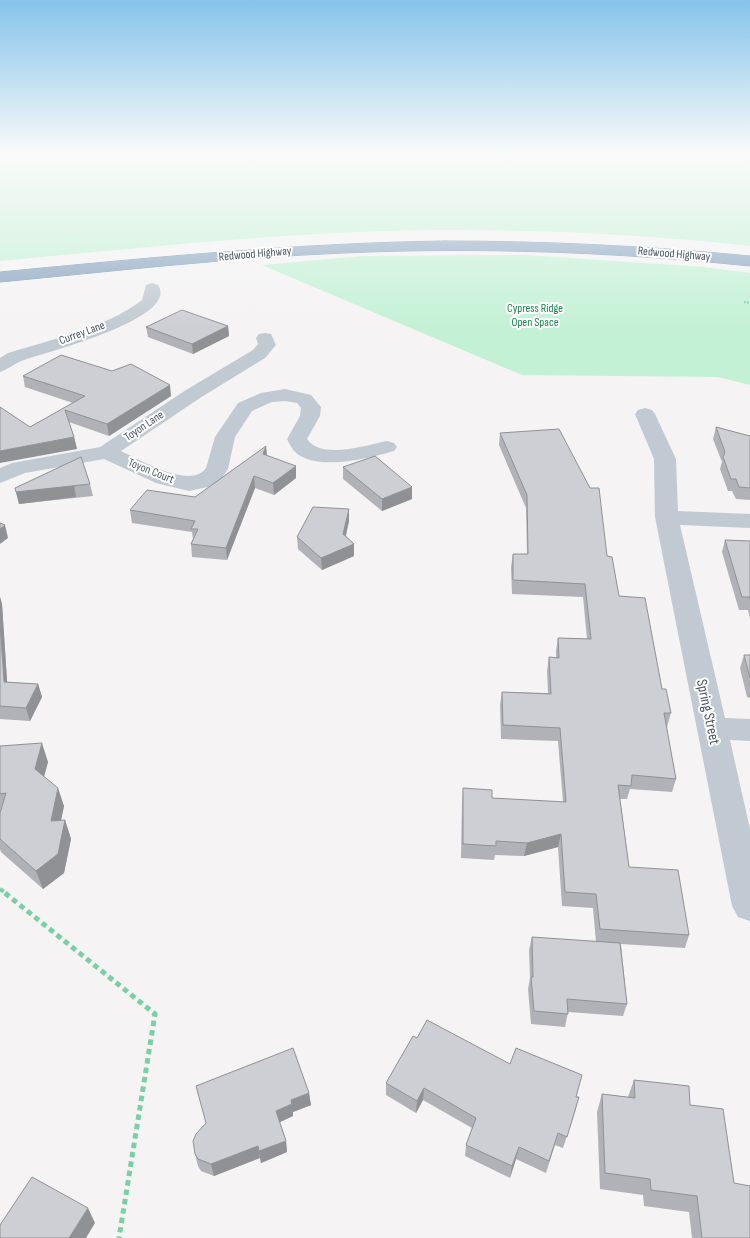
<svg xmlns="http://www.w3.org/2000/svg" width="750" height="1238" font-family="'Sofia Sans Condensed',sans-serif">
  <rect width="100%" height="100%" fill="#f5f3f3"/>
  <g fill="#c3f1d5">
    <path d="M0,156H750V246C620,232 489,227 358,232C238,237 119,250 0,261Z"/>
    <path d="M526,255L704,267L750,273V385L718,377L522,375L262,265L363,256Z"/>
  </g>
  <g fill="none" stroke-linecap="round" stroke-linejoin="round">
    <defs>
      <path id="motorway" d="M445,241C547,241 648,246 750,256V266C614,252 479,247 343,253C228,258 114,271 0,282V272C148,258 296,243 445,241Z"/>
    </defs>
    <use href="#motorway" stroke="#7690ad" stroke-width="1"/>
    <path stroke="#7ad0a6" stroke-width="2" stroke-dasharray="2 1" stroke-linecap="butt" d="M744,302L750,303"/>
    <path stroke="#7ad0a6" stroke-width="4" stroke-dasharray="4.5 3" stroke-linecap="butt" d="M0,889L7,894"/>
    <path stroke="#7ad0a6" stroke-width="5" stroke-dasharray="5.5 4" stroke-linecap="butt" d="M5,893L155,1014L119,1238"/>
    <g fill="#c1cad2" fill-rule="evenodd">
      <path d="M152,283L158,285C181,318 44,353 24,360C15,363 9,369 0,372V358L8,353C52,339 104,329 142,300L146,285Z"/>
      <path d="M265,333L271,334L276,345L265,358L200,398L121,451C141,460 190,490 206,468L215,437L238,403L261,393L285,389L311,395L321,407L320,416L307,439C321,460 366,445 387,441L394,443L397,447L394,451C370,458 316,472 295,452C292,449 289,443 287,439L300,416L301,408L297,403L285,401L272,402L252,411L235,437L228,469L219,482L208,487L189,491L156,483L104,459L25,473L0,483V468L12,463L100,447L186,390L253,350L258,344L256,338L259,334Z"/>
      <path d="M645,408L652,410L655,414L676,459L678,511L750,514V528L680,525L725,718L750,719V741L730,740L750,829V921L738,917L732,906L655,517L654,459L635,414L638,410Z"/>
    </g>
    <use href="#motorway" fill="#8ba5c1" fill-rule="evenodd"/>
  </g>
  <g fill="#b0b2b7">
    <path d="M228,326L229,336L193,354L148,337L146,327Z"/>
    <path d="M23,376L171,396L109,436L69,422L74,437L77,449L30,427L73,403L25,387Z"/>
    <path d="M716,427L750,436V501V500L736,499L732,491H728L720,469L722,462L713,439Z"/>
    <path d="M500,433L607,556L619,596L662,689L671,713L667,727H666L676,779L672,792L630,789L627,799H620L629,867L689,935L685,948L621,944L627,1004L623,1016L568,1012L565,1027L531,1024L528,989L530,978L529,950L532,937L596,942L593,908L562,906L558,847L524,856L495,855L494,860L461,858L462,802L463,788L492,798L563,802L558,741L501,739L500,705L502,692L548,693L547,671L549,657L556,658V651L558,638L587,639L583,597L512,594L511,567L513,554H527L526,508L499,445Z"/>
    <path d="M266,446L267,456L296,478L274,495L255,488L227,560L192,557L191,544L193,539L192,532L132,523L130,510L195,497Z"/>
    <path d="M343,467L412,487V499L382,511L343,479Z"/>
    <path d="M90,484L93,496L19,504L15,488Z"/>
    <path d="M349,521L346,536L354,544V556L322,570L298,549L297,537Z"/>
    <path d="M725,540L750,541V619L748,610H739L722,552Z"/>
    <path d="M0,597L2,604L7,682L38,684L42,697L30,721L0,719Z"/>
    <path d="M744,655H750V698L747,697L740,668Z"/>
    <path d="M0,746L48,762L44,776L64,806L61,820H65L71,839L64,873L43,889L1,852L0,849Z"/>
    <path d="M417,1038L510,1064L576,1097V1109L563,1148L555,1145L546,1173L516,1159L510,1178L465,1156L466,1145L472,1128L423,1100L416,1113L386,1095V1083Z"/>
    <path d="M634,1080L690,1105L734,1183L750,1238H692L689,1212L644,1206L643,1195L600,1189L597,1112L602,1094L628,1097Z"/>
    <path d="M309,1093L311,1105L293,1112V1116L280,1122L286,1141L287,1152L261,1163L260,1158L214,1176L201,1171L198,1166L195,1154Z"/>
  </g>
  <g fill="#909195">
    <path d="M228,326L229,336L193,354L192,344Z"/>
    <path d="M170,385L171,396L109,436L107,424Z"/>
    <path d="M74,437L77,449L0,463V451Z"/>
    <path d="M266,446L267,458L263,454Z"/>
    <path d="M296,466V478L274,495L273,483Z"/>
    <path d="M254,476L255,488L227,560L226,548Z"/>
    <path d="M74,485L76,497L19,504L16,492Z"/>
    <path d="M412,487V499L382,511V499Z"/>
    <path d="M349,509V521L343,546V534Z"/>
    <path d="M5,525L8,538L0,544V529Z"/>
    <path d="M354,544V556L322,570L321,558Z"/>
    <path d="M0,597L2,604L8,695L4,682L0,622Z"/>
    <path d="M38,684L42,697L30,721L26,708Z"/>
    <path d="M42,743L48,762L41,788L35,769Z"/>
    <path d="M58,788L64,806L57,840L51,821Z"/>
    <path d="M65,820L71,839L64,873L43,889L36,871Z"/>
    <path d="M561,834L558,847L524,856L527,843Z"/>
    <path d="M424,1088L423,1100L416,1113L417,1101Z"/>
    <path d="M309,1093L311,1105L293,1112V1116L278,1123L276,1111L291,1100Z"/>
    <path d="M286,1141L287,1152L261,1163L259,1151Z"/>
    <path d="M258,1146L260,1158L214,1176L211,1164Z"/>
    <path d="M519,1147L516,1159L510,1178L512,1166Z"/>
    <path d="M88,1208L95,1223L86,1238H69Z"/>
  </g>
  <g fill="#cdcfd5" stroke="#909195">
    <path d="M182,310L228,326L192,344L146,327Z"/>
    <path d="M61,355L112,371L131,364L170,385L107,424L65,410L74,437L0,451V407L30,427L85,396L23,376Z"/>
    <path d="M716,427L750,436V488L739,487L736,479H731L723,457L725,452Z"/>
    <path d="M559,429L590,488H599L607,556L612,557L619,596L645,598L662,689H666L671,713H664L676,779L632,775L631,786L618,785L629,867L678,870L689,935L600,929L596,894L565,892L561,834L527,843L496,841V846L463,844V788L492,790V798L566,802L560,728L503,725L502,692L551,694L549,657L559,658L558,638L591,639L585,584L513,580V554H528L527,495L500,433Z"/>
    <path d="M266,446L263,454L296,466L273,483L254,476L226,548L191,544L198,529H191L195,521L130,510L147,490L195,497Z"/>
    <path d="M375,456L412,487L382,499L343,467Z"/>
    <path d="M81,457L90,484L16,492L15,488Z"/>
    <path d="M313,507L349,509L343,534L354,544L321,558L297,537Z"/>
    <path d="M0,523L5,525L0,529Z"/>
    <path d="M725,540L750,541V597H742Z"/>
    <path d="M0,622L4,682L38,684L26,708L0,706Z"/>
    <path d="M744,655H750V678Z"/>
    <path d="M42,743L35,769L58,788L51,821L65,820L58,854L36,871L0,839V813L6,793L0,794V746Z"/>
    <path d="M532,937L620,943L627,1004L567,999L568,1014L534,1011L531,977H533Z"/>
    <path d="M427,1020L510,1064L516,1048L582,1075L576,1097H579L567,1137L558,1133L549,1161L519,1147L512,1166L466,1145L476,1118L424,1088L417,1101L386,1083L413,1036L417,1038Z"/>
    <path d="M293,1048L309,1093L291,1100L292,1104L276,1111L286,1141L259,1151L258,1146L211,1164L198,1159L195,1154L193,1141L196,1134L206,1123L196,1086Z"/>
    <path d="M634,1080L689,1086L690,1105L723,1109L734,1183L750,1186V1238H702L697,1196L651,1190L650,1179L605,1173L602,1094L635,1098Z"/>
    <path d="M32,1177L88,1208L69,1238H0V1225Z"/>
  </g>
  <linearGradient id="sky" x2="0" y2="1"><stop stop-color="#85c3ea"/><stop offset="0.47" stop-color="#fafafa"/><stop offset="1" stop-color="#fafafa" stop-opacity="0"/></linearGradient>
  <rect width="750" height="329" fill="url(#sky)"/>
  <g text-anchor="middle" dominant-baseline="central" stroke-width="4" stroke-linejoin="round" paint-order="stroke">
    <g font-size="12" fill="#4a5661" stroke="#fff">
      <text transform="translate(255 254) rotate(-5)">Redwood Highway</text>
      <text transform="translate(674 254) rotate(5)">Redwood Highway</text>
      <text transform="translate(82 333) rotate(-20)">Currey Lane</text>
      <text transform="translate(144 426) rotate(-34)">Toyon Lane</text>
      <text transform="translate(151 471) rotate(22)">Toyon Court</text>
    </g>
    <g font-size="12" fill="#17864f" stroke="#fff">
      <text x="535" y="308">Cypress Ridge<tspan x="535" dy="14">Open Space</tspan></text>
    </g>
    <g font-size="15" fill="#4a5661" stroke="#fff">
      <text transform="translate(708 712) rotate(78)">Spring Street</text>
    </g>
  </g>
</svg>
